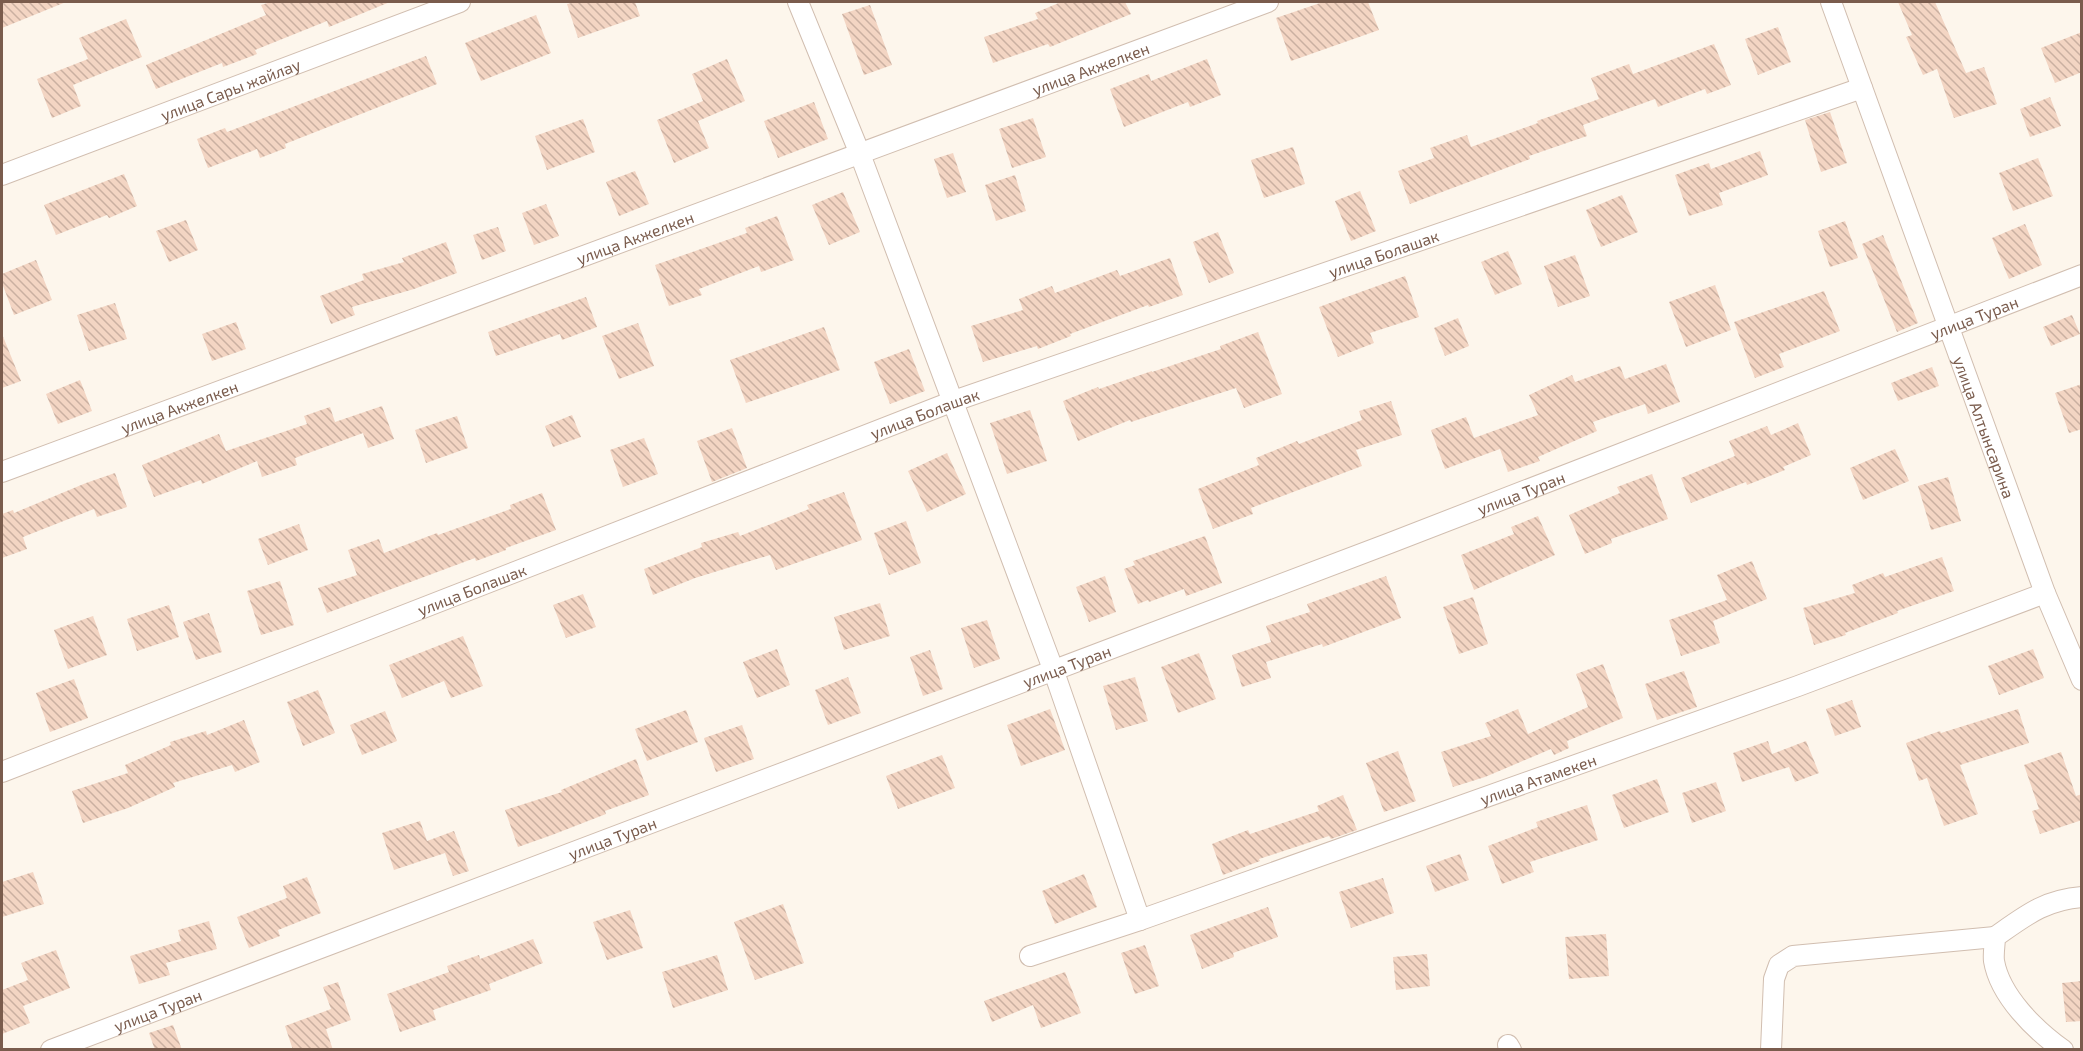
<svg xmlns="http://www.w3.org/2000/svg" width="2083" height="1051" font-family="'Exo 2',sans-serif">
  <defs>
    <pattern id="building-back-hatch" width="6" height="6" patternUnits="userSpaceOnUse" patternTransform="scale(1.5)"><rect width="6" height="6" fill="#f3d5c3"/><path d="M-1 5l2 2M0 0l6 6M5-1l2 2" fill="none" stroke="#cab0a1"/></pattern>
  </defs>
  <rect width="100%" height="100%" fill="#fdf6ec"/>
  <g fill="url(#building-back-hatch)">
    <path d="M2,2H66L2,28Z"/>
    <path d="M271,2H390L329,27L327,21L255,50L257,54L223,67L222,63L156,89L146,65L266,15L261,5Z"/>
    <path d="M576,2H635L640,16L578,38L567,4Z"/>
    <path d="M1061,2H1125L1131,14L1050,47L1048,44L993,63L984,37L1038,19L1035,13Z"/>
    <path d="M1323,2H1368L1379,30L1291,61L1276,18Z"/>
    <path d="M1898,2H1935L1966,73L1984,67L1997,104L1954,118L1937,69L1923,75L1906,37L1912,35Z"/>
    <path d="M870,5L892,65L864,75L842,14Z"/>
    <path d="M536,15L551,53L481,81L465,43Z"/>
    <path d="M126,19L142,57L73,85L81,106L52,118L37,79L88,59L79,38Z"/>
    <path d="M1778,27L1791,62L1758,75L1745,39Z"/>
    <path d="M2082,32V72L2055,83L2041,48Z"/>
    <path d="M1714,44L1731,85L1707,94L1705,89L1658,107L1655,99L1583,125L1587,136L1529,156L1530,159L1410,204L1398,171L1434,158L1430,148L1467,135L1471,147L1538,123L1537,121L1599,99L1591,78L1629,64L1633,74Z"/>
    <path d="M426,56L437,84L285,144L286,148L260,158L257,149L208,168L197,139L225,128L227,132Z"/>
    <path d="M727,59L745,101L698,121L709,148L674,163L657,120L703,101L692,74Z"/>
    <path d="M1207,59L1221,95L1190,107L1188,102L1124,127L1110,89L1149,74L1151,81Z"/>
    <path d="M2050,97L2061,126L2030,137L2020,109Z"/>
    <path d="M814,102L828,139L778,158L764,121Z"/>
    <path d="M1830,112L1847,163L1821,172L1805,120Z"/>
    <path d="M1033,118L1046,157L1012,168L999,129Z"/>
    <path d="M583,119L595,152L547,170L535,136Z"/>
    <path d="M1293,147L1305,184L1264,198L1251,160Z"/>
    <path d="M1760,151L1768,175L1719,193L1723,205L1689,216L1675,175L1709,163L1711,169Z"/>
    <path d="M953,153L966,192L947,198L934,159Z"/>
    <path d="M2038,158L2053,196L2013,211L1999,173Z"/>
    <path d="M635,171L649,204L619,216L606,182Z"/>
    <path d="M124,174L137,206L109,218L107,215L56,235L44,205Z"/>
    <path d="M1015,175L1026,211L996,221L985,185Z"/>
    <path d="M1360,191L1376,231L1351,241L1335,201Z"/>
    <path d="M843,192L860,232L829,245L812,205Z"/>
    <path d="M1622,195L1638,232L1601,247L1586,210Z"/>
    <path d="M546,204L559,236L534,245L522,213Z"/>
    <path d="M777,216L794,260L761,272L759,266L699,289L702,295L669,306L655,265L747,233L745,228Z"/>
    <path d="M186,220L198,250L169,262L156,231Z"/>
    <path d="M1845,221L1858,258L1830,267L1818,231Z"/>
    <path d="M2025,224L2042,265L2009,279L1992,238Z"/>
    <path d="M498,227L506,251L482,260L473,235Z"/>
    <path d="M1218,232L1234,273L1209,283L1193,242Z"/>
    <path d="M1883,235L1918,323L1897,332L1862,244Z"/>
    <path d="M446,242L457,273L414,289L352,307L355,315L331,324L320,296L364,280L362,274L404,262L402,258Z"/>
    <path d="M1508,251L1522,284L1495,295L1481,262Z"/>
    <path d="M1575,255L1590,296L1558,307L1544,266Z"/>
    <path d="M1170,258L1183,295L1149,307L1148,305L1070,334L1071,336L1038,349L1037,346L983,362L971,326L1023,310L1019,299L1052,286L1055,293L1117,270L1120,276Z"/>
    <path d="M36,260L52,300L14,315L2,283V274Z"/>
    <path d="M1405,276L1419,317L1370,333L1374,343L1338,357L1319,307Z"/>
    <path d="M1715,285L1731,330L1686,347L1669,302Z"/>
    <path d="M1824,291L1840,331L1779,354L1784,367L1755,378L1734,322Z"/>
    <path d="M586,297L597,327L562,340L560,334L496,356L488,332Z"/>
    <path d="M115,303L127,339L89,351L77,315Z"/>
    <path d="M2072,315L2080,334L2051,346L2043,327Z"/>
    <path d="M1458,318L1469,346L1445,356L1434,328Z"/>
    <path d="M236,322L246,349L212,361L202,334Z"/>
    <path d="M638,323L654,366L619,379L602,336Z"/>
    <path d="M824,327L840,370L746,403L730,360Z"/>
    <path d="M1258,332L1282,394L1244,408L1236,388L1131,422L1130,420L1078,441L1063,401L1098,387L1099,389L1152,371V372L1221,349L1220,346Z"/>
    <path d="M2,334L21,381L2,388Z"/>
    <path d="M909,349L925,391L890,404L874,362Z"/>
    <path d="M1666,364L1680,402L1648,414L1645,404L1593,422L1597,431L1538,457L1540,461L1508,472L1500,449L1445,469L1431,430L1466,417L1474,438L1538,415L1529,395L1572,375L1575,382L1620,366L1625,379Z"/>
    <path d="M1932,367L1939,386L1898,401L1891,383Z"/>
    <path d="M80,380L92,411L58,424L46,394Z"/>
    <path d="M2082,384V429L2069,433L2055,393Z"/>
    <path d="M1391,401L1402,435L1356,450L1362,466L1251,508L1253,514L1213,529L1198,489L1259,465L1256,458L1297,441L1299,444L1362,420L1359,411Z"/>
    <path d="M382,406L394,439L368,448L363,433L295,458L297,465L262,477L257,461L202,484L201,480L154,497L142,465L219,434L226,451L307,424L304,416L330,407L335,422Z"/>
    <path d="M1030,410L1047,461L1007,474L990,423Z"/>
    <path d="M572,415L581,437L553,447L545,426Z"/>
    <path d="M457,416L468,448L426,463L415,430Z"/>
    <path d="M1798,423L1811,455L1783,467L1785,470L1747,485L1746,482L1691,503L1681,478L1735,456L1729,441L1767,426L1771,435Z"/>
    <path d="M732,428L747,468L712,482L697,441Z"/>
    <path d="M644,438L658,474L623,487L610,450Z"/>
    <path d="M1895,449L1909,481L1863,500L1850,468Z"/>
    <path d="M947,453L966,494L927,512L908,471Z"/>
    <path d="M115,473L127,507L97,517L94,509L23,537L27,549L2,558V514L13,510L14,513L86,483Z"/>
    <path d="M1652,474L1668,519L1611,539L1612,543L1585,554L1569,515L1620,493L1617,487Z"/>
    <path d="M1948,477L1961,521L1931,530L1918,486Z"/>
    <path d="M844,492L862,540L776,570L770,555L695,578L653,595L644,569L702,547L701,543L738,532L740,536L809,509L807,505Z"/>
    <path d="M542,493L556,530L506,548V550L476,561L475,558L327,613L318,588L357,575L348,550L379,539L384,553L437,533L438,535L511,509L510,505Z"/>
    <path d="M1538,516L1555,555L1474,590L1461,555L1514,534L1511,527Z"/>
    <path d="M906,521L921,563L889,575L874,533Z"/>
    <path d="M299,524L308,550L268,565L258,539Z"/>
    <path d="M1205,536L1222,583L1186,596L1184,589L1149,602L1148,600L1138,604L1124,569L1135,565L1133,561Z"/>
    <path d="M1942,557L1954,591L1897,611L1898,613L1845,633L1846,635L1814,645L1803,608L1855,593L1852,585L1883,573L1885,577Z"/>
    <path d="M1752,561L1767,599L1713,621L1720,643L1681,656L1669,620L1727,600L1717,575Z"/>
    <path d="M1105,576L1116,612L1089,622L1076,587Z"/>
    <path d="M1386,576L1401,618L1323,647L1322,644L1266,662L1271,678L1242,687L1232,655L1271,642L1266,626L1310,612L1307,604Z"/>
    <path d="M280,581L294,625L261,635L247,591Z"/>
    <path d="M583,594L596,627L566,638L553,605Z"/>
    <path d="M1473,597L1488,644L1459,654L1443,607Z"/>
    <path d="M880,603L890,636L844,650L834,617Z"/>
    <path d="M169,605L179,637L137,651L127,619Z"/>
    <path d="M209,613L222,652L196,660L183,622Z"/>
    <path d="M93,616L107,655L68,669L54,630Z"/>
    <path d="M987,620L1000,659L974,668L961,628Z"/>
    <path d="M463,636L483,686L451,698L444,681L402,698L389,665Z"/>
    <path d="M777,649L790,685L757,698L743,662Z"/>
    <path d="M2033,649L2044,678L1999,695L1988,666Z"/>
    <path d="M930,650L943,689L923,696L910,657Z"/>
    <path d="M1199,653L1216,699L1178,713L1161,667Z"/>
    <path d="M1603,664L1623,718L1567,741L1569,748L1554,755L1551,749L1485,777L1453,787L1441,752L1491,736L1485,723L1518,709L1528,734L1588,707L1576,674Z"/>
    <path d="M1684,671L1697,707L1657,720L1645,684Z"/>
    <path d="M848,677L861,713L828,725L815,690Z"/>
    <path d="M1135,677L1148,721L1116,730L1103,686Z"/>
    <path d="M74,679L88,718L50,732L36,693Z"/>
    <path d="M318,690L335,733L303,746L287,702Z"/>
    <path d="M1852,700L1861,727L1835,736L1826,709Z"/>
    <path d="M1050,709L1065,750L1021,766L1007,725Z"/>
    <path d="M2018,709L2029,743L1960,765L1978,814L1944,826L1927,778L1919,781L1906,743L1940,731L1941,733Z"/>
    <path d="M686,710L698,742L647,761L635,729Z"/>
    <path d="M385,711L397,741L362,755L350,725Z"/>
    <path d="M244,720L260,762L235,772L232,765L173,783L175,787L128,808L83,823L72,791L128,773L125,765L171,745L170,742L206,731L207,735Z"/>
    <path d="M742,725L754,759L716,772L704,738Z"/>
    <path d="M1768,741L1772,754L1806,741L1819,773L1795,782L1789,767L1742,782L1733,753Z"/>
    <path d="M1398,751L1416,801L1384,812L1366,763Z"/>
    <path d="M2061,752L2076,796L2082,794V820L2040,834L2032,811L2039,809L2024,765Z"/>
    <path d="M942,755L955,788L898,809L886,776Z"/>
    <path d="M636,759L649,795L605,811L606,814L552,835L518,847L505,810L562,792L561,790Z"/>
    <path d="M1657,779L1669,812L1624,828L1612,795Z"/>
    <path d="M1716,782L1726,811L1692,823L1682,793Z"/>
    <path d="M1343,795L1357,830L1331,839L1329,836L1259,859L1260,861L1223,875L1212,844L1248,830L1250,834L1319,811L1317,806Z"/>
    <path d="M1587,805L1598,840L1530,862L1534,872L1502,884L1488,846L1538,827L1536,822Z"/>
    <path d="M420,821L427,841L454,831L469,871L453,876L445,853L394,870L382,833Z"/>
    <path d="M1460,854L1469,880L1435,892L1426,866Z"/>
    <path d="M33,872L44,904L2,917V882Z"/>
    <path d="M1084,874L1097,907L1055,924L1042,891Z"/>
    <path d="M307,877L321,913L278,930L280,936L249,948L237,917L287,898L283,886Z"/>
    <path d="M1383,878L1394,913L1351,928L1339,892Z"/>
    <path d="M783,904L804,963L755,980L734,922Z"/>
    <path d="M1268,907L1278,937L1233,953L1234,957L1202,969L1190,935Z"/>
    <path d="M630,910L643,948L607,960L593,922Z"/>
    <path d="M209,921L217,949L166,963L170,975L139,984L130,956L181,941L178,930Z"/>
    <path d="M1606,934L1609,976L1569,979L1565,937Z"/>
    <path d="M533,939L543,963L489,984L491,990L433,1010L436,1020L400,1032L387,994L449,972L447,966L479,955L480,959Z"/>
    <path d="M1145,945L1159,986L1135,994L1121,953Z"/>
    <path d="M56,950L70,988L23,1006L30,1023L2,1034V990L28,980L21,963Z"/>
    <path d="M1427,954L1430,986L1396,990L1393,957Z"/>
    <path d="M717,955L728,990L673,1008L662,972Z"/>
    <path d="M1065,972L1081,1013L1041,1028L1033,1005L992,1022L984,1001Z"/>
    <path d="M2082,981V1021L2066,1022L2062,983Z"/>
    <path d="M338,982L351,1020L326,1029L333,1050H293L285,1026L331,1009L323,987Z"/>
    <path d="M173,1025L182,1050H155L149,1033Z"/>
  </g>
  <g fill="none" stroke-linecap="round" stroke-linejoin="round">
    <defs>
      <g id="street">
        <path d="M798,2L860,154L1053,669L1140,920"/>
        <path id="s1" d="M1831,2L2045,593L2082,680"/>
        <path id="s2" d="M2,175L460,2"/>
        <path id="s3" d="M2,472L1268,2"/>
        <path id="s4" d="M2,772L951,402L1862,88"/>
        <path id="s5" d="M1030,956L1140,920L1798,686L2045,593"/>
        <path d="M1508,1045L1511,1050"/>
        <path id="s6" d="M51,1050L1390,543L2082,275"/>
        <path d="M1771,1050L1774,979L1779,965L1793,956L1995,937"/>
        <path d="M2063,1050C2035,1030 2000,996 1994,961C1993,953 1995,944 1995,937C2025,916 2044,900 2082,897"/>
      </g>
    </defs>
    <use href="#street" stroke="#d1beb0" stroke-width="22"/>
    <use href="#street" stroke="#fff" stroke-width="20"/>
  </g>
  <g text-anchor="middle" dominant-baseline="central" stroke-width="4.5" stroke-linejoin="round" paint-order="stroke">
    <g font-size="16" fill="#7a5c4d" stroke="#fffaf3">
      <text stroke="none"><textPath href="#s3" startOffset="1161">улица Акжелкен</textPath></text>
      <text stroke="none"><textPath href="#s2" startOffset="244">улица Сары жайлау</textPath></text>
      <text stroke="none"><textPath href="#s3" startOffset="675">улица Акжелкен</textPath></text>
      <text stroke="none"><textPath href="#s4" startOffset="1476">улица Болашак</textPath></text>
      <text stroke="none"><textPath href="#s6" startOffset="2058">улица Туран</textPath></text>
      <text stroke="none"><textPath href="#s3" startOffset="189">улица Акжелкен</textPath></text>
      <text stroke="none"><textPath href="#s4" startOffset="990">улица Болашак</textPath></text>
      <text stroke="none"><textPath href="#s1" startOffset="452">улица Алтынсарина</textPath></text>
      <text stroke="none"><textPath href="#s6" startOffset="1572">улица Туран</textPath></text>
      <text stroke="none"><textPath href="#s4" startOffset="504">улица Болашак</textPath></text>
      <text stroke="none"><textPath href="#s6" startOffset="1086">улица Туран</textPath></text>
      <text stroke="none"><textPath href="#s5" startOffset="538">улица Атамекен</textPath></text>
      <text stroke="none"><textPath href="#s6" startOffset="600">улица Туран</textPath></text>
      <text stroke="none"><textPath href="#s6" startOffset="114">улица Туран</textPath></text>
    </g>
  </g>
  <rect width="2083" height="1051" fill="none" stroke="#7a5c4d" stroke-width="6"/>
</svg>
